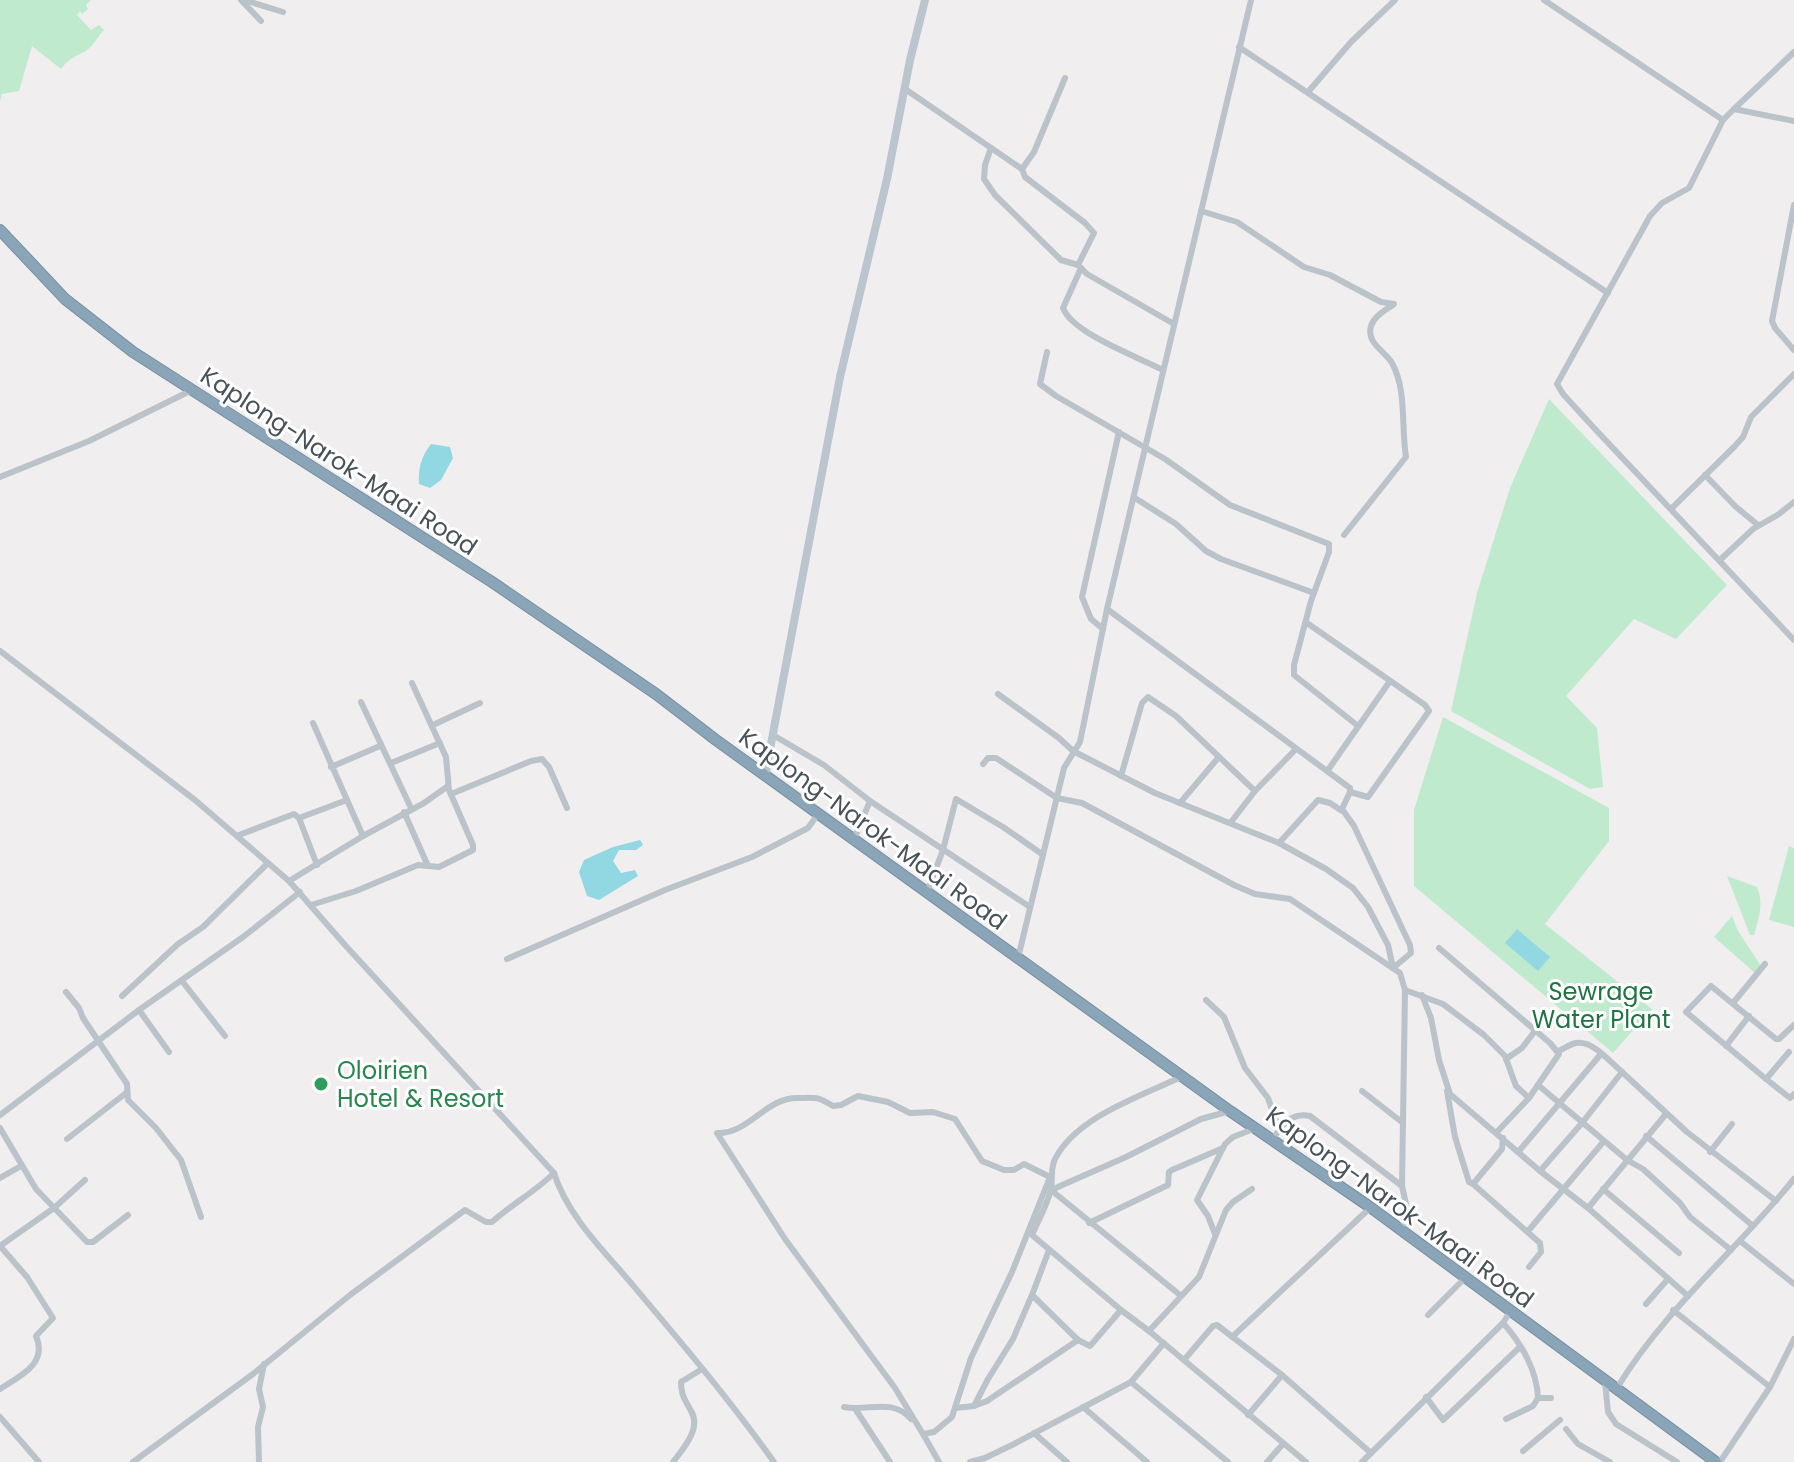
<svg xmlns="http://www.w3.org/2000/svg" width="1794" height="1462" font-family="Poppins,sans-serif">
  <rect width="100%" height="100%" fill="#f0eeee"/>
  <g fill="#c0eacd">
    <path d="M0,0H91L86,5L88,9L82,14L80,11L77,15L91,30L99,25L104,30C98,36 93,46 87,50C75,58 71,56 61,69L32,46L19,91L2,94L0,101Z"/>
    <path d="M1549,399L1727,585L1676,639L1634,619L1566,696L1597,728L1603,787L1590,789L1451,711L1477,593L1510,488Z"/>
    <path d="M1443,717L1609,808V841L1545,924L1652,1009L1613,1053L1414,886V810Z"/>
    <path d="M1789,846L1794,848V927L1769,920Z"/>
    <path d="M1727,876L1757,887C1764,903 1759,918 1754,935H1750Z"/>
    <path d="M1732,916L1738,931L1761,966L1755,973L1714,937Z"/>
  </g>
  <g fill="#91d8e3">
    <path d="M431,444L450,447L453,458L441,480L430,488L419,484C418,468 421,457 431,444Z"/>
    <path d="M640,840L643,845L636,850H619L613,861L621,873L635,870L638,876L599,900L587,896L579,872L584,860L613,847Z"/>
    <path d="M1517,929L1550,957L1538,971L1505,943Z"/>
  </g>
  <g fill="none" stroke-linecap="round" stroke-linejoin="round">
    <defs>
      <path id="highway" d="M0,230L65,299L133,352L492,582L656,694L716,740L1230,1111L1370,1207L1716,1462"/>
    </defs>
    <use href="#highway" stroke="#758fa3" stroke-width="12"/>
    <g stroke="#bac3c9" stroke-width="6">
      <path d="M241,0L261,21"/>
      <path d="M244,0L283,12"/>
      <path d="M1544,0L1723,120"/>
      <path d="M1239,47L1608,293"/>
      <path d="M905,89L1022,169L1025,177L1085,223L1094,233L1078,265L1087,274L1174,324"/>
      <path d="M1308,92L1351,42L1395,0"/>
      <path d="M1734,109L1794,52"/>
      <path d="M1794,121L1734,109L1723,120L1689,188L1662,203L1650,216L1557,384L1563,394L1595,429L1794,640"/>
      <path d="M991,148L985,165L984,179L995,195L1061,260L1078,265"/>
      <path d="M1022,169L1034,152L1065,78"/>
      <path d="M1794,205L1772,321L1775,328L1794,350"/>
      <path d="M1201,211L1237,222L1304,267L1330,275L1381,302L1394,304C1386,310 1374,316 1371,326C1366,343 1384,350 1392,363C1407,390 1401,427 1406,457L1344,535"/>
      <path d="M1081,268L1063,308C1072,333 1138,357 1163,370"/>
      <path d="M1047,352L1040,384L1056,396L1165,459L1230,505L1329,544V552L1311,601L1294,665V675L1358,726"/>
      <path d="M1705,475L1736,507L1758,525"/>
      <path d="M0,477L89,441L192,390"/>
      <path d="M1135,498L1176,524L1206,551L1221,559L1314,593"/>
      <path d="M1671,509L1734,447L1743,437L1751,417L1794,374"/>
      <path d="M1720,560L1753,529L1779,514L1794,502"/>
      <path d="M1307,623L1425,705L1429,711L1368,797L1350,792"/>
      <path d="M1103,629L1091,619L1082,597L1119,432"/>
      <path d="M0,651L195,800L289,881L345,945L554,1173C567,1215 603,1250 631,1283C680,1341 730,1400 774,1462"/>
      <path d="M998,694L1059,738L1073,751L1155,793L1279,843L1326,869L1353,888L1368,907L1388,945L1393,968L1411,953L1410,945L1354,826L1342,809L1350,792V788L1107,609"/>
      <path d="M361,702L411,808"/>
      <path d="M433,725L480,703"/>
      <path d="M773,735L824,765L870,801L1030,907"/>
      <path d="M391,763L440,743"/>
      <path d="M983,764L988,758H996L1057,798L1082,803L1234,885L1255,894L1290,899L1400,973L1405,990L1402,1186L1408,1213L1400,1231"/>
      <path d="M331,767L380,746"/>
      <path d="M1328,770L1390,681"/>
      <path d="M1121,776L1142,703L1148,697L1176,716L1255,791"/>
      <path d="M451,794L531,761L542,759L549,767L567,808"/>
      <path d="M347,800L363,836"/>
      <path d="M1180,803L1218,758"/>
      <path d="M404,812L428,866"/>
      <path d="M299,818L317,865"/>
      <path d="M1231,822L1255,791L1295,750"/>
      <path d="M239,835L294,814L299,818L347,800L313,723"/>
      <path d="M854,839L870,801"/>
      <path d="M1279,843L1318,800L1330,803L1342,811"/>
      <path d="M289,881L363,836L424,803L448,786"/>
      <path d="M927,892L943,850L956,799L1003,827L1042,854"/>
      <path d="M311,905L356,891L418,865L439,867L473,850V845L449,790L446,757L412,683"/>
      <path d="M1439,948L1550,1043L1559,1054L1529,1098L1497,1132"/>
      <path d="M1018,958L1064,768L1080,742L1107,609L1251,0"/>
      <path d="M507,959L665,890L752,857L808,828L818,814"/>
      <path d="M182,981L225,1036"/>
      <path d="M1405,990L1443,1004L1484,1035L1505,1056L1516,1086L1529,1098"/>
      <path d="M66,992L79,1008L83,1018L127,1084L128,1100L156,1128L181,1160L201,1217"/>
      <path d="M1422,995L1431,1018L1439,1060L1450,1094L1540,1171L1588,1208L1688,1296"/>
      <path d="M122,996L178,944L203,927L268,863"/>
      <path d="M1206,1000L1224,1017L1245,1068L1268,1098L1276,1121L1282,1125"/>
      <path d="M1733,1003L1765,964"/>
      <path d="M139,1010L169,1052"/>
      <path d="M1726,1046L1749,1016"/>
      <path d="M1558,1051C1564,1049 1570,1044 1576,1043C1593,1040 1610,1062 1622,1072"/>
      <path d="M1789,1052L1766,1079L1790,1098L1794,1094"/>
      <path d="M1506,1059L1522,1048L1535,1031"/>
      <path d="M1766,1079L1686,1012L1711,986L1776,1039H1779L1794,1025"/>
      <path d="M1538,1085L1627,1160L1643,1169L1680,1203L1690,1217L1731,1250"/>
      <path d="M1362,1091L1403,1123"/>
      <path d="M1447,1091L1455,1137L1469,1182L1473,1184"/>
      <path d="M858,1096L888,1102L910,1113L933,1112L955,1119L982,1161L1004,1170H1014L1024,1164L1050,1177L1012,1272L971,1358L952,1417L934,1432L923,1434L895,1388L785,1239L717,1133C749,1134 765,1098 797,1098C817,1098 816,1096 833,1106L841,1105Z"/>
      <path d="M0,1115L139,1010L243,937L300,892"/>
      <path d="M0,1128L36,1189L87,1242H93L128,1215"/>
      <path d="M1646,1136L1753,1226"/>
      <path d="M1503,1138L1502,1149L1473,1184L1540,1243L1541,1252L1529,1267"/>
      <path d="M67,1139L126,1093"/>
      <path d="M1273,1139C1282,1125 1291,1112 1310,1116L1402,1186"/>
      <path d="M1519,1151L1601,1054"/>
      <path d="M1710,1152L1732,1124"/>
      <path d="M1540,1171L1582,1123L1622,1072L1687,1132L1776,1201"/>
      <path d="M0,1178L21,1166"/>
      <path d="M1252,1189L1233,1202L1226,1210L1199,1277L1149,1331L1306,1462"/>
      <path d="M1603,1189L1679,1253"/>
      <path d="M1051,1190L1126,1157L1201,1119L1230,1111"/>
      <path d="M1051,1190L1180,1295"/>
      <path d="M1588,1208L1666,1114"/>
      <path d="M1089,1223L1168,1185L1169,1172L1172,1170L1223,1148"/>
      <path d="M1528,1231L1604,1141"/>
      <path d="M1215,1234L1208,1216L1197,1200L1225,1144L1233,1137L1256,1128"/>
      <path d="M1740,1241L1794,1284"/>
      <path d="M0,1246L27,1277L53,1318L36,1336C48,1364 20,1376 0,1389"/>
      <path d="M0,1246L54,1208L85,1180"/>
      <path d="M1049,1250L1032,1295L1078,1340L1090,1346L1121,1310L1032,1235C1038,1221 1048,1203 1051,1189C1053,1178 1050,1170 1055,1159C1077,1116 1142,1096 1183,1076"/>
      <path d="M1032,1295L1013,1339L988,1379L974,1406L987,1401L1078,1340"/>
      <path d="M1646,1304L1668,1279"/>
      <path d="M1121,1310L1149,1331"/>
      <path d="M1673,1310L1770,1387"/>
      <path d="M1428,1315L1464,1279"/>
      <path d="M1503,1323C1521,1343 1537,1370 1538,1398"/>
      <path d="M1232,1337L1370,1208"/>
      <path d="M1184,1360L1213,1326L1217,1325L1282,1375L1371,1453"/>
      <path d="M1131,1382L1228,1462"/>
      <path d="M1605,1382L1608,1412L1616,1424L1677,1462"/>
      <path d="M1617,1388C1665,1309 1737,1250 1794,1179"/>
      <path d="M1426,1397L1443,1420L1520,1347"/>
      <path d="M844,1407C868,1412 892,1397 911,1419"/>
      <path d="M1083,1407L1147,1462"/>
      <path d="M955,1408L974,1406"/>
      <path d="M856,1410L890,1462"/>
      <path d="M1248,1415L1282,1375"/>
      <path d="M0,1417L39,1462"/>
      <path d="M1506,1419L1533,1406L1538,1398H1551"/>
      <path d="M1566,1429L1578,1444L1610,1462"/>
      <path d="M1034,1433L1067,1462"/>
      <path d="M923,1434L939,1462"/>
      <path d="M1523,1451L1560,1420"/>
      <path d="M133,1462L253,1374L350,1295L465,1210L486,1222H492C512,1204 536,1191 554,1173"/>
      <path d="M259,1462L258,1427L263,1407L259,1389L264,1364"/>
      <path d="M673,1462C683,1449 702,1428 691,1411C685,1399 681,1396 681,1382L702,1369"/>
      <path d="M970,1462L985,1458L1014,1444L1131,1382L1164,1343"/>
      <path d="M1267,1462L1283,1444"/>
      <path d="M1362,1462L1503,1323L1510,1312"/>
      <path d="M1720,1462L1770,1387L1794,1339"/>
    </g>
    <path stroke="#bbc5ce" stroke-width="8" d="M765,776L840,377L887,179L910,60L925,0"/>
    <use href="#highway" stroke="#8aa4b8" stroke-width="10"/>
  </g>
  <circle fill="#2e9e5b" stroke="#fff" stroke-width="3" cx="321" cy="1084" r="8"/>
  <g text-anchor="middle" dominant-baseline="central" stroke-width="6" stroke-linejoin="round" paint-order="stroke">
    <g font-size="24" fill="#485259" stroke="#fff">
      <text transform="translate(339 461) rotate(33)">Kaplong-Narok-Maai Road</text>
      <text transform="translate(873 829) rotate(36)">Kaplong-Narok-Maai Road</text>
      <text transform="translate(1400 1207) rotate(36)">Kaplong-Narok-Maai Road</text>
    </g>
    <g font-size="24" fill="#207343" stroke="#fff">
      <text x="1601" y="991">Sewrage<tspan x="1601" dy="28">Water Plant</tspan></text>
    </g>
    <g font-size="24" fill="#27864d" stroke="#fff" text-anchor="start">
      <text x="337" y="1070">Oloirien<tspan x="337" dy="28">Hotel &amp; Resort</tspan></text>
    </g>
  </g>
</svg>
